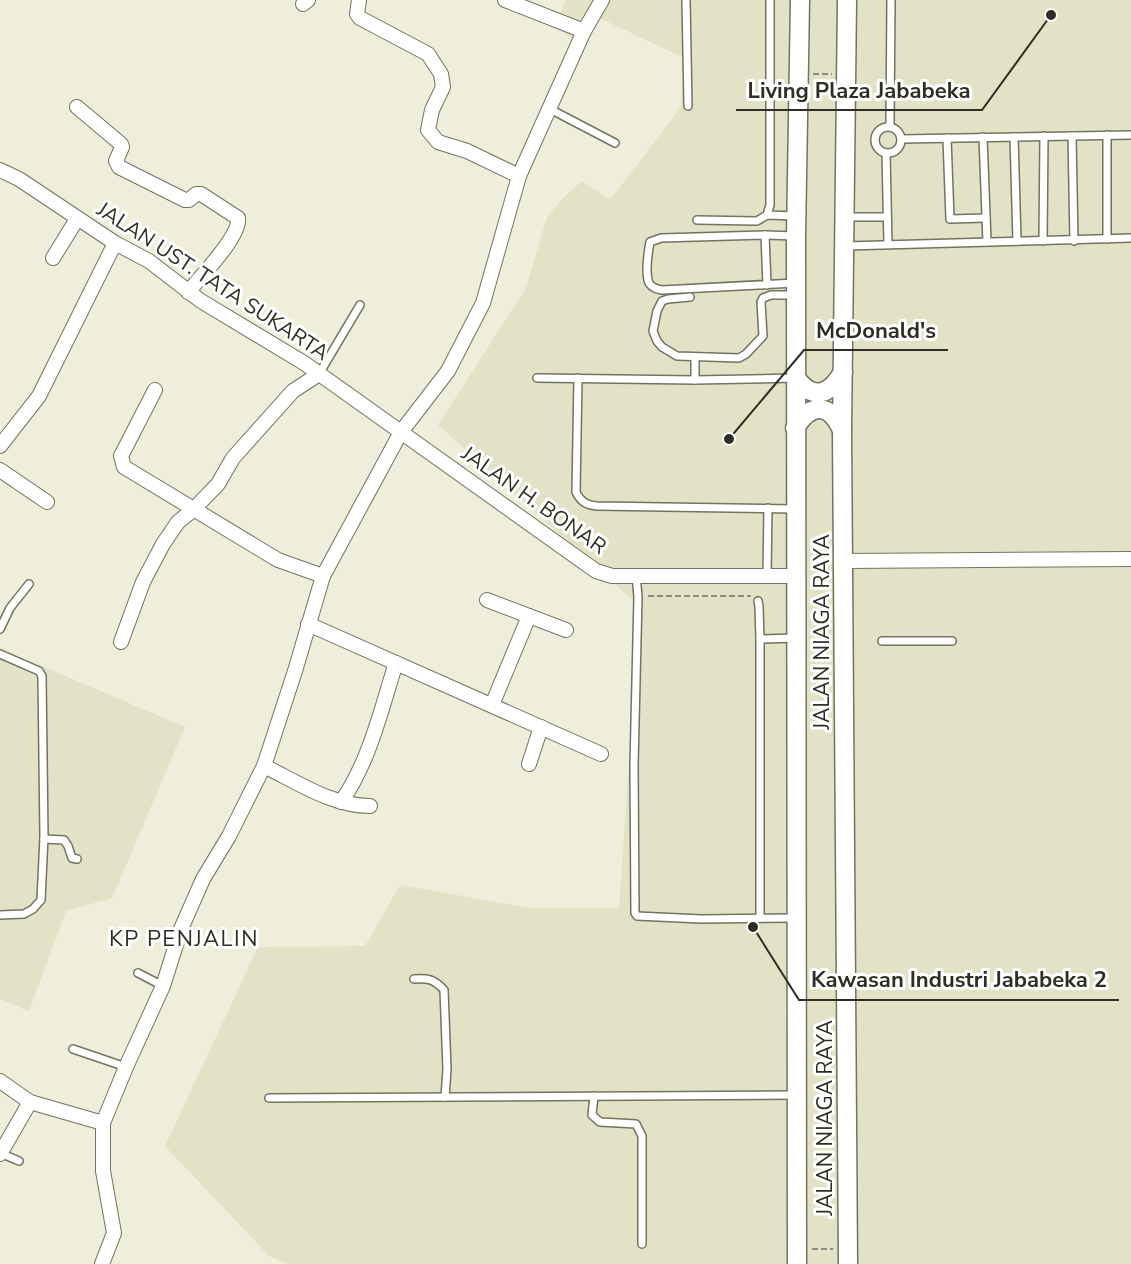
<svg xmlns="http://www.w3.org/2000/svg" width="1131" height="1264" font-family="'Nunito Sans',sans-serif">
  <rect width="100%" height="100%" fill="#eeeeda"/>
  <g fill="#e3e2c6">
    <path d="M566,0H1131V1264H288L269,1256L165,1146L258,947L365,946L400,885L530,908H619L640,607L438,425L526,288L547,217L567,194L582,181L610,200L681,107L684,58L591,14L579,43L555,27Z"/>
    <path d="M0,648L185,727L112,898L66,911L29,1011L0,999Z"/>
  </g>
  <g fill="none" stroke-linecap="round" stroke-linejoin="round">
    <defs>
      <g id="lane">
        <path d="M686,0L688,106"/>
        <path d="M548,108L615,143"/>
        <path d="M890,126L891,0"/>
        <circle cx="888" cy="140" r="13"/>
        <path d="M1107,135V239"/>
        <path d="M1072,136L1074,241"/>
        <path d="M983,137L987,242"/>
        <path d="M1014,137L1017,241"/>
        <path d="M947,138L950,219L986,218"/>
        <path d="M902,139L1131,135"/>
        <path d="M886,153L888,244"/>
        <path d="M767,215L770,205V0"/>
        <path d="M846,217H886"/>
        <path d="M697,220L757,221L767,215L796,216"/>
        <path d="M765,235L796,236"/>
        <path d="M1043,241L1044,136"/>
        <path d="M846,246L1131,238"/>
        <path d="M767,285L765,235L661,238L650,242C648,253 645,273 649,283C652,288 657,289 662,290L795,283"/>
        <path d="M690,297L668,299L662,301L657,311L653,331L657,341L662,347L677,356L739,358L746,354L763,336L761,302L763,298L771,295H796"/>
        <path d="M695,357V380"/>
        <path d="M319,374L360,305"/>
        <path d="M537,378L695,380L796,378"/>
        <path d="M578,378L576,492C581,502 586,505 597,506L795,509"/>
        <path d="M636,575L638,597L634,765L635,913L637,916L701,919L797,918"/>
        <path d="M767,576L768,508"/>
        <path d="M758,601L759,606L760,639V918"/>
        <path d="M0,629L10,608L29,584"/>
        <path d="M760,639L796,638"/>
        <path d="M882,641H952"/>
        <path d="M0,654L39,671L42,676L44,837L41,900L33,909L24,914L0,915"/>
        <path d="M44,839L64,840L68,846L72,858L77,859"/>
        <path d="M138,973L163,986"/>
        <path d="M414,979C428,978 434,979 444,990L447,1069L445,1097"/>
        <path d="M73,1049L126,1067"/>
        <path d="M594,1096L592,1115L600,1122L636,1124L642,1136V1244"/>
        <path d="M269,1098L797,1095"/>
        <path d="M0,1153L19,1161"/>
      </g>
      <g id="street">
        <path d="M359,0L357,14L360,18L428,54L441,74L443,87L432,110L428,130L438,142L467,151L519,176"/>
        <path d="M505,0L584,31"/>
        <path d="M303,4L308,0"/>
        <path d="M77,107L121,144L122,147L116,161L119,167L185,200H189L196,194H201L238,218C241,236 200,277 188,292"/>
        <path d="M0,170L19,179L115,243L149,261L201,301L304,363L596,571L612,576H796"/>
        <path d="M53,258L77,219"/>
        <path d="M155,390L121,456L124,467L278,560L323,576"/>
        <path d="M0,446L39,396L115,243"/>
        <path d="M0,470L47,502"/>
        <path d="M844,561L1131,559"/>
        <path d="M487,600L566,630"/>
        <path d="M308,624L601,754"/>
        <path d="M121,642L143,582L163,544L178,522L193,510L218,484L233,458L293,391L319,374"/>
        <path d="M492,705L529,616"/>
        <path d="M529,764L541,727"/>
        <path d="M264,766C297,782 332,806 370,806"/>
        <path d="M341,802C370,761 381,709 396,663"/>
        <path d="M0,1081L30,1102L103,1123"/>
        <path d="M0,1154L30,1102"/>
        <path d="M102,1264L114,1233L103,1171V1123L126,1067L163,986L181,929L203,879L229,836L264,766L295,671L323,576L401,432L448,371L483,303L519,176L584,31L602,0"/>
      </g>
      <g id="secondary">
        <path d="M847,0L842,430L848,1264"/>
        <path d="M796,378C813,401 830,395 843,372"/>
        <path d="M795,428C811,403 829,402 842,430"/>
        <path d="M797,1264L796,236L800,0"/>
      </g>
    </defs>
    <use href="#lane" stroke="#737361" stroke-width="10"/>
    <use href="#street" stroke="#737361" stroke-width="16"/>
    <use href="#secondary" stroke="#737361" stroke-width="21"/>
    <g stroke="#8d8d7f" stroke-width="2" stroke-dasharray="6 3" stroke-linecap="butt">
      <path d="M813,74H832"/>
      <path d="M648,596H751"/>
      <path d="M812,1249H833"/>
    </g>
    <use href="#lane" stroke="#fff" stroke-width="7"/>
    <use href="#street" stroke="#fff" stroke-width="14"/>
    <use href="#secondary" stroke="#fff" stroke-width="18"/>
  </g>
  <g text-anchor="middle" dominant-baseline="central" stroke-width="6" stroke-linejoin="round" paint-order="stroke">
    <g font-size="21" fill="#2e2e26" stroke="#fff">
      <text transform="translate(213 281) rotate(33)">JALAN UST. TATA SUKARTA</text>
      <text transform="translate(534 500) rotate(35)">JALAN H. BONAR</text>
      <text transform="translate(822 632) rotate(-90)">JALAN NIAGA RAYA</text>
      <text transform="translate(825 1118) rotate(-90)">JALAN NIAGA RAYA</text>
    </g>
    <g font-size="22" letter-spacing="1.5" fill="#2e2e26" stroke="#fff">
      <text x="184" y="939">KP PENJALIN</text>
    </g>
  </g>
  <path fill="none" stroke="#2e2e26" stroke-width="2" d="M1051 15L982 110H736M729 439L804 350H948M753 927L799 1000H1119"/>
  <g fill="#2e2e26" stroke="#fff" stroke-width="2">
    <circle cx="1051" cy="15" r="6"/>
    <circle cx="729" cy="439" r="6"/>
    <circle cx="753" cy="927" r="6"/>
  </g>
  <g font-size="22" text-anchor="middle" font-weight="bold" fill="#2e2e26" stroke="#fff" stroke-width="6" stroke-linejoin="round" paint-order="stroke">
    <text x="859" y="98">Living Plaza Jababeka</text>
    <text x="876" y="338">McDonald's</text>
    <text x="959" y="987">Kawasan Industri Jababeka 2</text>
  </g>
</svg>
